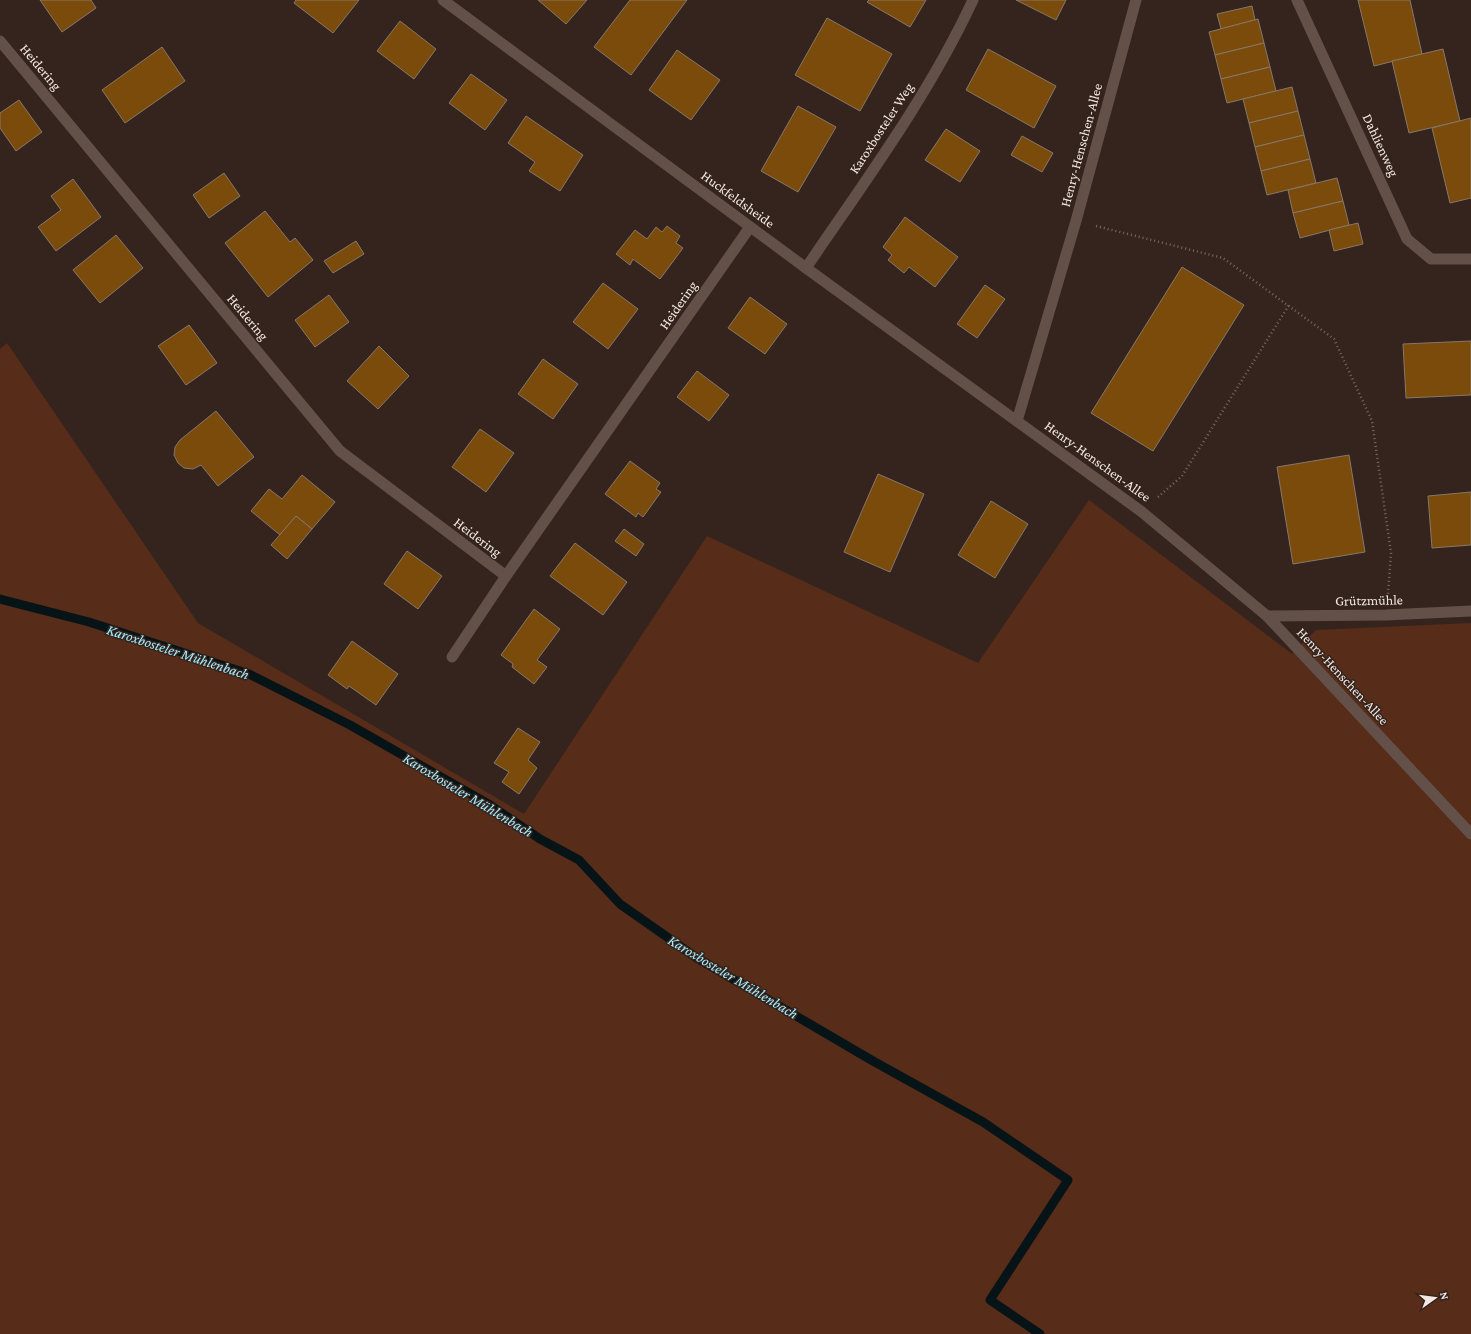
<svg xmlns="http://www.w3.org/2000/svg" width="1471" height="1334" font-family="'Crimson Pro',serif">
  <rect width="100%" height="100%" fill="#34241d"/>
  <path fill="#572c19" d="M7,343L198,623L524,814L707,536L978,663L1089,500L1292,654L1316,630L1471,623V1334H0V349Z"/>
  <g fill="none" stroke-linecap="round" stroke-linejoin="round">
    <path stroke="#071417" stroke-width="9" d="M0,599L89,622L249,674L350,725L490,805L540,839L579,860L620,904L697,958L873,1061L983,1122L1068,1180L990,1300L1040,1334"/>
  </g>
  <g fill="#7a4b0a" stroke="#87786a">
    <path d="M40,0H91L96,8L62,32Z"/>
    <path d="M296,0H359L333,33L294,3Z"/>
    <path d="M538,0H587L566,24Z"/>
    <path d="M630,0H687L631,75L594,47Z"/>
    <path d="M869,0H926L910,27L867,2Z"/>
    <path d="M1016,0H1066L1056,20Z"/>
    <path d="M1358,0H1410L1422,54L1374,66Z"/>
    <path d="M1252,6L1255,20L1221,29L1217,14Z"/>
    <path d="M827,18L892,54L860,111L795,75Z"/>
    <path d="M1258,19L1264,43L1215,55L1209,32Z"/>
    <path d="M400,21L436,49L414,79L377,51Z"/>
    <path d="M1264,43L1270,67L1221,79L1215,55Z"/>
    <path d="M162,47L185,81L125,123L102,90Z"/>
    <path d="M988,49L1056,86L1034,128L966,90Z"/>
    <path d="M1443,49L1460,121L1409,133L1392,61Z"/>
    <path d="M677,50L720,80L691,120L649,90Z"/>
    <path d="M1270,67L1276,91L1227,103L1221,79Z"/>
    <path d="M471,74L507,100L485,130L449,103Z"/>
    <path d="M1292,87L1298,111L1249,123L1243,99Z"/>
    <path d="M19,100L42,132L16,151L0,128V113Z"/>
    <path d="M798,106L836,127L798,192L761,171Z"/>
    <path d="M1298,111L1304,135L1255,147L1249,123Z"/>
    <path d="M526,116L583,155L560,191L529,171L535,162L508,143Z"/>
    <path d="M1471,118V198L1450,203L1432,128Z"/>
    <path d="M946,129L980,151L960,182L925,160Z"/>
    <path d="M1304,135L1310,159L1261,171L1255,147Z"/>
    <path d="M1022,136L1053,153L1042,172L1011,155Z"/>
    <path d="M1310,159L1316,183L1267,195L1261,171Z"/>
    <path d="M224,173L240,196L209,218L193,195Z"/>
    <path d="M1337,178L1343,201L1293,213L1288,190Z"/>
    <path d="M73,179L101,217L56,251L38,227L61,210L51,196Z"/>
    <path d="M1343,201L1349,225L1300,238L1293,213Z"/>
    <path d="M265,211L290,242L295,238L313,260L268,297L225,243Z"/>
    <path d="M905,217L958,257L935,287L909,267L904,273L888,260L892,255L883,247Z"/>
    <path d="M1358,223L1363,244L1334,251L1329,230Z"/>
    <path d="M667,226L680,236L676,243L683,248L660,279L633,259L630,265L616,254L635,230L647,239L656,227L662,232Z"/>
    <path d="M116,235L143,268L100,303L73,270Z"/>
    <path d="M356,241L364,254L333,273L324,261Z"/>
    <path d="M1182,267L1244,305L1153,451L1091,413Z"/>
    <path d="M603,283L638,309L608,349L573,322Z"/>
    <path d="M985,285L1005,299L977,338L957,324Z"/>
    <path d="M329,295L349,322L315,347L295,320Z"/>
    <path d="M750,297L787,324L765,354L728,328Z"/>
    <path d="M189,325L217,363L186,385L158,346Z"/>
    <path d="M1471,341V395L1406,398L1403,344Z"/>
    <path d="M379,346L409,376L378,409L347,381Z"/>
    <path d="M543,359L578,384L553,419L518,394Z"/>
    <path d="M697,371L729,395L709,421L677,397Z"/>
    <path d="M216,411L254,457L218,486L201,465L193,469L184,468L178,463L174,455L175,447L180,440Z"/>
    <path d="M480,429L514,453L486,492L452,467Z"/>
    <path d="M1349,455L1365,552L1293,564L1277,467Z"/>
    <path d="M630,461L660,483L656,489L661,492L643,517L638,513L636,517L605,494Z"/>
    <path d="M878,474L924,494L890,572L844,552Z"/>
    <path d="M302,475L335,502L312,529L296,516L280,535L251,511L269,489L282,499Z"/>
    <path d="M1471,492V545L1432,548L1428,496Z"/>
    <path d="M991,501L1028,524L995,578L958,555Z"/>
    <path d="M296,516L312,529L287,559L271,545Z"/>
    <path d="M624,529L644,544L636,556L615,541Z"/>
    <path d="M575,543L627,582L603,615L550,576Z"/>
    <path d="M407,551L442,576L418,609L384,584Z"/>
    <path d="M534,609L560,629L537,660L547,667L534,684L512,667L513,664L501,655Z"/>
    <path d="M352,641L398,674L376,705L349,686L347,689L328,675Z"/>
    <path d="M518,728L540,742L528,760L537,768L519,794L502,782L509,772L494,763Z"/>
  </g>
  <g fill="none" stroke-linecap="round" stroke-linejoin="round">
    <g stroke="#776963" stroke-width="2.5" stroke-dasharray="1 3" stroke-linecap="butt">
      <path d="M1096,226L1223,258L1334,339L1372,421L1391,553L1388,594"/>
      <path d="M1158,497L1182,476L1289,305"/>
    </g>
    <g stroke="#635149" stroke-width="11">
      <path d="M443,0L806,268L1142,512L1267,616L1471,834"/>
      <path d="M1297,0L1407,239L1431,259H1471"/>
      <path d="M0,41L340,451L506,576"/>
      <path d="M806,268C865,181 929,95 973,0"/>
      <path d="M1017,421L1076,221L1136,0"/>
      <path d="M1267,616L1386,615L1471,611"/>
      <path d="M452,657L506,576L750,227"/>
    </g>
  </g>
  <g text-anchor="middle" dominant-baseline="central" stroke-width="3" stroke-linejoin="round" paint-order="stroke">
    <g font-size="14" fill="#f3e8e3" stroke="#34241d">
      <text transform="translate(41 67) rotate(50)">Heidering</text>
      <text transform="translate(881 128) rotate(-57)">Karoxbosteler Weg</text>
      <text transform="translate(1081 145) rotate(-75)">Henry-Henschen-Allee</text>
      <text transform="translate(1381 145) rotate(65)">Dahlienweg</text>
      <text transform="translate(738 199) rotate(36)">Huckfeldsheide</text>
      <text transform="translate(678 305) rotate(-55)">Heidering</text>
      <text transform="translate(248 317) rotate(50)">Heidering</text>
      <text transform="translate(1098 461) rotate(36)">Henry-Henschen-Allee</text>
      <text transform="translate(478 537) rotate(37)">Heidering</text>
      <text transform="translate(1369 600) rotate(-1)">Grützmühle</text>
      <text transform="translate(1343 676) rotate(47)">Henry-Henschen-Allee</text>
    </g>
    <g font-size="15" font-style="italic" fill="#a3ebfd" stroke="#34241d">
      <text transform="translate(178 652) rotate(18)">Karoxbosteler Mühlenbach</text>
      <text transform="translate(468 795) rotate(31)">Karoxbosteler Mühlenbach</text>
      <text transform="translate(733 977) rotate(31)">Karoxbosteler Mühlenbach</text>
    </g>
  </g>
  <g transform="translate(1435 1298) rotate(76)" stroke="#34241d" stroke-width="3" paint-order="stroke">
  <path d="M0-3L7 15L0 10L-7 15Z" fill="#f3e8e3"/>
  <text y="-6" font-size="11" font-weight="bold" text-anchor="middle" fill="#f3e8e3">N</text>
  </g>
</svg>
